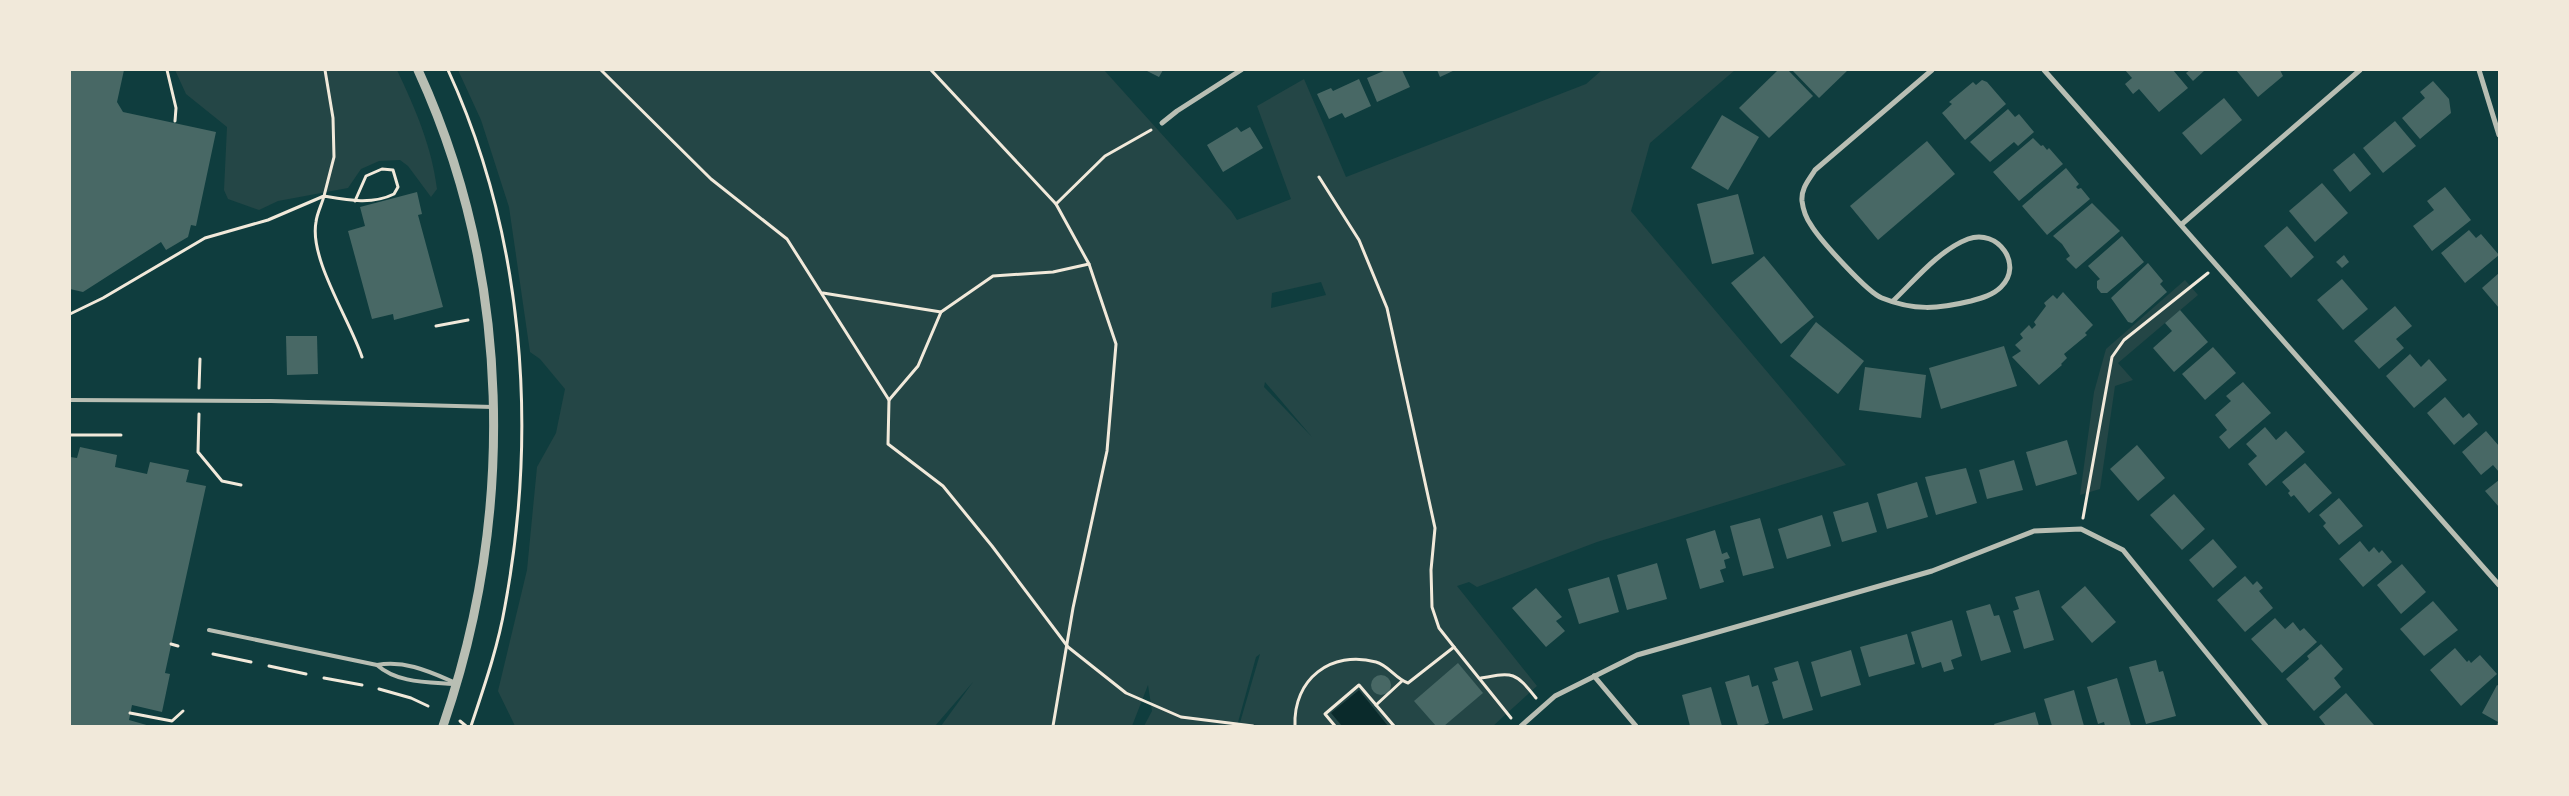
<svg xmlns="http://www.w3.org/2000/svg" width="2569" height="796" font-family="'Public Sans',sans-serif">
  <rect width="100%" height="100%" fill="#0f3d3e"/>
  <g fill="#244646" fill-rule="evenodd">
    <path d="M175,70H397C415,108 432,147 437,189L431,197L408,166L400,160L379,161L361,169L348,188L278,201L259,210L228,199L224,190L227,127L186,94Z"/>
    <path d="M458,70H1104L1231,211L1237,220L1291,199L1257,106L1304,79L1346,177L1586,84L1602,70H1735L1650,143L1631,211L1846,465L1597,542L1477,587L1469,582L1457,586L1537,686L1493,726H1239L1260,654L1256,657L1237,726H1144L1152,711L1148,685L1132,726H941L973,682L935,726H515L498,691L527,570L537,467L556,433L565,389L540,359L530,352L509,207L481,120ZM1321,282L1326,295L1271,308L1272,293ZM1265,382L1312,437L1264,387Z"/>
    <path d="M2185,280L2198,295L2118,363L2133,380L2115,386L2100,489L2080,495L2094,392L2106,349Z"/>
  </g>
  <path fill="#0a2a2b" d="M1359,690L1388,726H1342L1331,713Z"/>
  <g fill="#486865">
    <path d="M70,70H124L117,102L123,112L216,132L196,226L191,225L188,237L166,250L161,242L83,292L70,289Z"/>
    <path d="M1145,70H1163L1159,77Z"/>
    <path d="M1386,70H1402L1410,87L1377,102L1367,78Z"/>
    <path d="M1437,70H1455L1440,77Z"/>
    <path d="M1778,70H1788L1813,96L1769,138L1739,108Z"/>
    <path d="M1792,70H1848L1819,98Z"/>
    <path d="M2125,70H2173L2188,88L2159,112L2139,89L2133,94L2125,84L2132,78Z"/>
    <path d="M2190,70H2205L2193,81L2186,73Z"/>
    <path d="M2236,70H2280L2283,76L2258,97Z"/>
    <path d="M1359,79L1371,106L1345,118L1342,113L1329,119L1317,94L1331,88L1333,91Z"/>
    <path d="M1982,80L1987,82L2006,104L1965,140L1942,113L1952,104L1949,102L1973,82L1976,85Z"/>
    <path d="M2433,81L2449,99L2451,113L2420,139L2402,118L2425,98L2420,92Z"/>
    <path d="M2224,98L2242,120L2201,155L2182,133Z"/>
    <path d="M2008,109L2015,117L2019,114L2034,132L2018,146L2014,142L1990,162L1970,142Z"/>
    <path d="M1722,115L1759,137L1728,190L1691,168Z"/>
    <path d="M2395,121L2416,146L2383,173L2363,148Z"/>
    <path d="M1237,127L1241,132L1250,127L1263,148L1223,172L1207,145Z"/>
    <path d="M2033,138L2041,146L2043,145L2047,150L2049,148L2063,164L2019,201L1993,172Z"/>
    <path d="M1927,141L1955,174L1878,240L1850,206Z"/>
    <path d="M2354,153L2371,174L2350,192L2333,170Z"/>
    <path d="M2066,168L2079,184L2076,187L2078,189L2081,188L2090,199L2047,235L2022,206Z"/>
    <path d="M2322,183L2348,213L2315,242L2289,211Z"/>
    <path d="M2445,187L2471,220L2432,251L2413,226L2434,210L2427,201Z"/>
    <path d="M417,192L422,214L418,215L443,307L394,320L393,314L372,319L348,231L365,226L360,207Z"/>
    <path d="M1738,194L1754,254L1712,264L1697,204Z"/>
    <path d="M2092,203L2120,231L2076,269L2066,259L2070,256L2062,244L2053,236Z"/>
    <path d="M2287,226L2314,257L2291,278L2264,246Z"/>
    <path d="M2469,230L2476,238L2481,234L2499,255L2465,283L2441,253Z"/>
    <path d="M2122,236L2144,262L2107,293H2101L2097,288V281L2100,279L2088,266Z"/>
    <path d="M2344,255L2349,262L2342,268L2336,262Z"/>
    <path d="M1764,256L1814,317L1781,344L1731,283Z"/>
    <path d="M2148,263L2163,281L2160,284L2167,292L2132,323L2128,322L2111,298Z"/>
    <path d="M2499,273V308L2482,288Z"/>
    <path d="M2342,279L2368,309L2343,330L2317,300Z"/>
    <path d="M2063,292L2093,325L2085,333L2087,335L2064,354L2067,358L2061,364L2062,365L2039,385L2012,357L2021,351L2015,345L2023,338L2020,334L2029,325L2032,329L2036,325L2034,322L2046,306L2044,303L2053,295L2057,299Z"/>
    <path d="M2395,306L2412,326L2396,339L2404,348L2379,369L2354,341Z"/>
    <path d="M2180,310L2208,342L2174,372L2153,348L2172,331L2165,323Z"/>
    <path d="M1816,322L1864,361L1838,394L1790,356Z"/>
    <path d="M286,336H317L318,374L287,375Z"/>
    <path d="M2004,346L2017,386L1941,409L1929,368Z"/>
    <path d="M2213,347L2236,373L2205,400L2182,374Z"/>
    <path d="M2410,354L2421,367L2429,359L2447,380L2414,408L2386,376Z"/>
    <path d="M1865,367L1926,375L1921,418L1859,410Z"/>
    <path d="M2243,382L2271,413L2229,449L2219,437L2227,430L2215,415L2231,401L2226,396Z"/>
    <path d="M2445,397L2463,418L2469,413L2478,424L2454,445L2427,413Z"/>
    <path d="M2265,427L2276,440L2286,431L2305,452L2266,486L2248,464L2257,456L2246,444Z"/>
    <path d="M2486,431L2499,446V472L2493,465L2481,475L2462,452Z"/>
    <path d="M2067,440L2077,474L2036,486L2026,452Z"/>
    <path d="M2137,445L2165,478L2138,501L2110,469Z"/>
    <path d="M80,447L117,455L115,467L147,474L150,462L189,470L186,482L206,486L165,673L170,674L162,712L132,705L129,720L150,726H70V457L77,458Z"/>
    <path d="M2014,460L2023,490L1987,499L1979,470Z"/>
    <path d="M2305,463L2332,493L2309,513L2294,495L2291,497L2288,493L2290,491L2282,482Z"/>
    <path d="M1966,468L1977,503L1936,515L1925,477Z"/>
    <path d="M2499,480V507L2485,491Z"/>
    <path d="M1917,482L1928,517L1887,529L1877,494Z"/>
    <path d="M2174,494L2205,529L2182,550L2150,515Z"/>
    <path d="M2339,498L2363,526L2339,545L2323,526L2326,523L2319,515Z"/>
    <path d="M1868,502L1877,532L1842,542L1833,512Z"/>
    <path d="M1822,515L1831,546L1787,559L1778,529Z"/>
    <path d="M1760,518L1774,568L1743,576L1730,526Z"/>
    <path d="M1715,530L1722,554L1727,552L1730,558L1724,560L1726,568L1720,570L1724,582L1700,589L1686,539Z"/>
    <path d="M2213,539L2237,567L2213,588L2189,560Z"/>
    <path d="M2360,541L2369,552L2374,547L2379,553L2382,550L2392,562L2363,587L2339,559Z"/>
    <path d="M1657,563L1667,599L1627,610L1617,575Z"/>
    <path d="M2402,564L2426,592L2401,614L2377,585Z"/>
    <path d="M2245,576L2253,585L2257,581L2263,588L2259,591L2273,608L2245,632L2217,600Z"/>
    <path d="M1609,577L1619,612L1579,624L1568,589Z"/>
    <path d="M2085,586L2116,622L2092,643L2061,607Z"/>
    <path d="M1536,588L1562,617L1556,621L1565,631L1546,647L1512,608Z"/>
    <path d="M2039,590L2054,640L2024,649L2013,611L2019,609L2015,597Z"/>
    <path d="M2433,601L2458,630L2424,656L2400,629Z"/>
    <path d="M1990,604L1994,616L1999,615L2011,652L1981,661L1966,611Z"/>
    <path d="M2275,618L2285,629L2293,622L2300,631L2304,628L2317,642L2282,673L2251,639Z"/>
    <path d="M1952,620L1962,656L1951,660L1954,669L1944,672L1941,662L1922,668L1911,632Z"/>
    <path d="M1907,634L1915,664L1869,677L1860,647Z"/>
    <path d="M2321,644L2343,669L2334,678L2341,687L2314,711L2286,679L2309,659L2307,656Z"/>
    <path d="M2455,648L2467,662L2469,660L2471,663L2480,655L2497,674L2461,706L2430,670Z"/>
    <path d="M1851,650L1861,685L1821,697L1811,662Z"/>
    <path d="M2156,660L2159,672L2163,671L2176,716L2146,724L2129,667Z"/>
    <path d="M1798,661L1813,710L1783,719L1772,682L1778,680L1774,668Z"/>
    <path d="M1458,663L1483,693L1444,726H1436L1414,701Z"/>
    <circle cx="1381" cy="685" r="10"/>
    <path d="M1749,675L1752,687L1758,685L1769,723L1761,726H1738L1725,682Z"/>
    <path d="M2117,678L2131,726H2105L2104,722L2098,724L2087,687Z"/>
    <path d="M2497,685L2499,686V726H2496L2498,722L2482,713Z"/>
    <path d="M1711,687L1722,726H1690L1682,695Z"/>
    <path d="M2074,690L2084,726H2052L2044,699Z"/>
    <path d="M2346,693L2374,725L2373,726H2326L2319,717Z"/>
    <path d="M2035,712L2039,726H1995L1994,724Z"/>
  </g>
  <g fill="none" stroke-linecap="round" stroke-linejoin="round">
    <g stroke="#f1e9da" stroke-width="3">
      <path d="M167,70L176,108L175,121"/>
      <path d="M448,70C524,236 538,428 505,606C498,647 484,687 471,726"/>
      <path d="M601,70L711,179L787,239L889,400L888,444L943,486L992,546L1068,647L1126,693L1181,717L1253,726"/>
      <path d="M931,70L1056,204L1089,264L1116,344L1107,451L1073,608L1053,726"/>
      <path d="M1319,177L1359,240L1387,308L1435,528L1431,570L1432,607L1439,628L1454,647"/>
      <path d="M355,201L366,176L382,169L393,170L398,187L394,194C372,205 347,200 324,196C322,204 317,213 316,222C309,259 350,320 362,357"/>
      <path d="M1056,204L1105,156L1151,130"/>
      <path d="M823,293L941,312L993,276L1053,272L1089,264"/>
      <path d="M70,314L103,298L205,238L268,220L324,196L334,157L333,118L325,70"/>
      <path d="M436,326L468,320"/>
      <path d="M199,388L200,359"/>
      <path d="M889,400L918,366L941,312"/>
      <path d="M199,414L198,452L222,481L241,485"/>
      <path d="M70,435H121"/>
      <path d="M2083,518L2112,357L2124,340L2208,273"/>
      <path d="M171,644L178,646"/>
      <path d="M213,654L251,662"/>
      <path d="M269,666L306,674"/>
      <path d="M324,678L362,685"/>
      <path d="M1481,678C1514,672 1515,672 1536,698"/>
      <path d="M379,689L411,698L428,706"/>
      <path d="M1376,705L1402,681"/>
      <path d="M130,713L172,721L183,711"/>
      <path d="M460,721L466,726"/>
      <path d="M1295,726C1293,679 1331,650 1376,662C1388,665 1396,679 1408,683L1454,647L1511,718"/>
      <path d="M1335,726L1325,714L1359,685L1394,726"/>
    </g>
    <g stroke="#b8beb3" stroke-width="4">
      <path d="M70,400L271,401L493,407"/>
      <path d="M209,630L377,665C406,660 430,672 456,683"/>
      <path d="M377,665C397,683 427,682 453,684"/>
    </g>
    <g stroke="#b8beb3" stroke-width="5">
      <path d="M2044,70L2499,585"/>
      <path d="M2479,70L2499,135"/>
      <path d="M1162,123L1177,111L1241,70"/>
      <path d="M2182,224L2360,70"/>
      <path d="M1893,301C1915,280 1939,250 1968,239C1998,228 2024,265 2001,287C1993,295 1982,298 1971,301C1938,309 1914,311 1882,298C1868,293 1820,240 1811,225C1806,218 1803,209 1802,201C1801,188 1809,180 1815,170L1932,70"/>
      <path d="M1594,676L1636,726"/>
      <path d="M1521,726L1555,696L1637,655L1932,571L2034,531L2081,529L2123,550L2266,726"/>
    </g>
    <path stroke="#b8beb3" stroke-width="9" d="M418,70C512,275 516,514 443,726"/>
  </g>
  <rect width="2569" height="796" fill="none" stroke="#f1e9da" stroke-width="142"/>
</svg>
